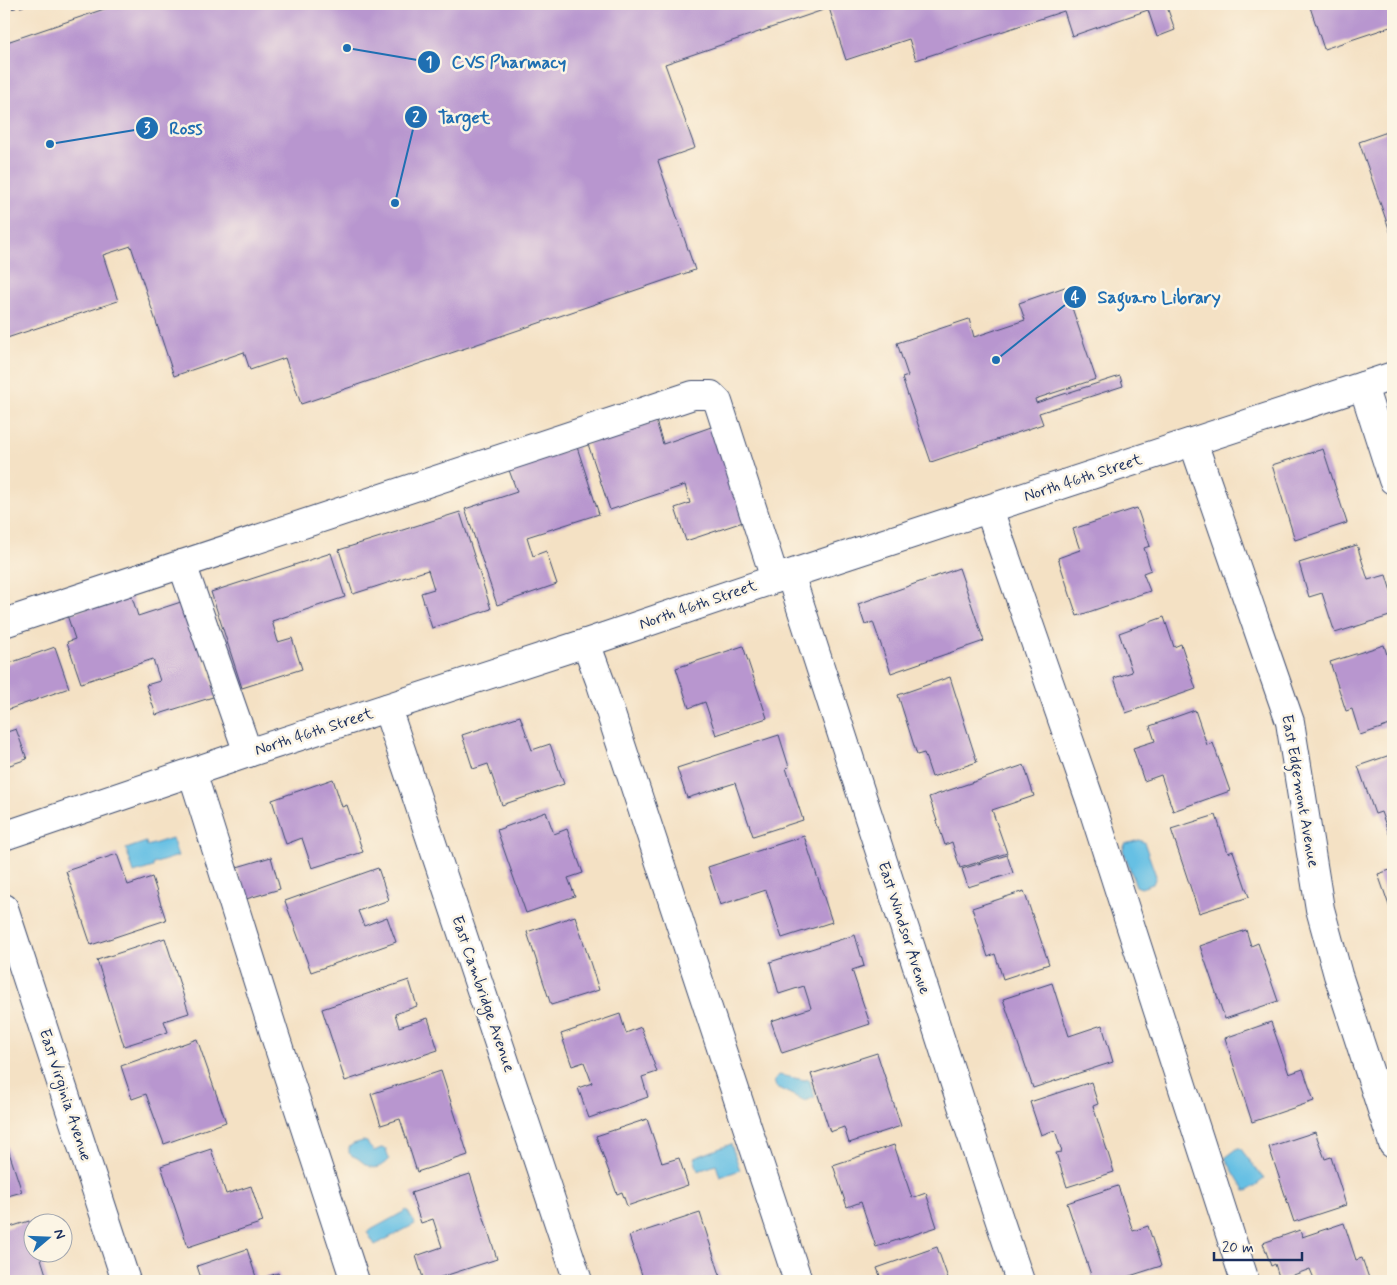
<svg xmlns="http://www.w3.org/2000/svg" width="1397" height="1285" font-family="Mynerve,sans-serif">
  <rect width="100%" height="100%" fill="#fcf5e5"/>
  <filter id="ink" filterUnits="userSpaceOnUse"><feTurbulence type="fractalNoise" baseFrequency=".02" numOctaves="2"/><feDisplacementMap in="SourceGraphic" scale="10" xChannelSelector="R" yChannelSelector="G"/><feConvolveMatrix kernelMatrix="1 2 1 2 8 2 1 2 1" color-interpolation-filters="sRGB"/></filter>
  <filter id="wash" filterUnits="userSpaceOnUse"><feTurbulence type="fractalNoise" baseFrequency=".0096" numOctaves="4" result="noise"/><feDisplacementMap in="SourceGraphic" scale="20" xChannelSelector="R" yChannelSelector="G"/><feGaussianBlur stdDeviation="1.12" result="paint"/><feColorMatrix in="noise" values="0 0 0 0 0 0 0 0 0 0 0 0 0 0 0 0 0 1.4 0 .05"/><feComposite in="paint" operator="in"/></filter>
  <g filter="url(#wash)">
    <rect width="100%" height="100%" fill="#f4e1c4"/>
    <g fill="#66c0e4" stroke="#4078a1">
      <path d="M172,838L178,856L153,864V867L134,873L126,849L146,842L147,846Z"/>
      <path d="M1139,840L1144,842L1156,876L1153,884L1141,888L1136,886L1123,850L1125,844Z"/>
      <path d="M779,1075L805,1080L809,1079L815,1097L805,1101L776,1087L774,1081Z"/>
      <path d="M363,1141L367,1142L369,1146L374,1151L381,1148L386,1149L389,1159C377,1171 372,1170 360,1160C356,1156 352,1157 349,1153V1147L353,1144Z"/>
      <path d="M731,1144L740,1170L720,1177L716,1165L698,1171L694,1158Z"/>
      <path d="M1238,1148H1240L1264,1179L1248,1191H1245L1225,1158Z"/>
      <path d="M407,1210L415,1224L375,1245L367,1232Z"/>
    </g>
    <g id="blocks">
      <g fill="#b896cf">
        <path d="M119,4H1166L1175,30L1157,37L1148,10L1072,36L1064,11L916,60L909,39L846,60L829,8L665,64L695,148L658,161L695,270L301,404L285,358L250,370L244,352L174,376L131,246L103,255L118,301L4,339V43Z"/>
        <path d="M1309,4H1393V26L1324,49Z"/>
        <path d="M1393,130V240L1359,142Z"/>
        <path d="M1065,287L1096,379L1035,399L1036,403L1120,376L1123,386L1039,413L1043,424L931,462L902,378L908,376L897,343L969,319L974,337L1025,320L1019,303Z"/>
        <path d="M656,421L663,444L714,426L746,521L686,541L675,508L690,503L685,485L610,510L588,444Z"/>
        <path d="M577,447L599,514L527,537L533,556L546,551L557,584L497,605L465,509L517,492L509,470Z"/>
        <path d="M1323,449L1347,523L1295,540L1272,465Z"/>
        <path d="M1137,508L1150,546L1144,548L1151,570L1143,573L1150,591L1077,616L1058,558L1080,550L1073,529Z"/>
        <path d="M460,512L491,609L432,628L421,593L434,589L428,570L353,594L339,550Z"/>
        <path d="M1357,545L1368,580L1386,575L1393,598V615L1335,633L1322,593L1309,597L1299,563Z"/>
        <path d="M331,553L345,597L272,621L278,642L292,638L302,669L242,688L211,592Z"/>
        <path d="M959,568L984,641L891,673L873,622L865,625L858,604Z"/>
        <path d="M131,594L138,616L184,601L216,696L156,715L146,685L160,681L153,659L81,683L67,642L75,639L67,615Z"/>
        <path d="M1164,617L1174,647L1181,644L1196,689L1126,713L1114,678L1132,672L1119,633Z"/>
        <path d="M1384,645L1393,674V724L1360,735L1352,709L1346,711L1330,662Z"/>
        <path d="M743,646L767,718L716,735L705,702L689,708L676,668Z"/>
        <path d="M55,647L69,688L4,711V656L7,664Z"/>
        <path d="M950,677L977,762L932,777L924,753L917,755L898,695Z"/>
        <path d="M1195,710L1207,745L1213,743L1230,791L1173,811L1161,775L1144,781L1133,748L1155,741L1150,726Z"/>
        <path d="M520,716L532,750L550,744L564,784L502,805L488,764L473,769L462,735Z"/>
        <path d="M16,729L27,759L4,767V733Z"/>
        <path d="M779,735L789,767L786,768L803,820L753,836L735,783L687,798L677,768Z"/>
        <path d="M1393,754V838L1391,839L1381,812L1375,814L1358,766Z"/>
        <path d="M1024,765L1034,796L992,810L1007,853L960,868L952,842L945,845L929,797Z"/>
        <path d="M333,779L342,807L347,805L363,852L312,868L302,838L286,844L272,800Z"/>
        <path d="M546,812L554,834L567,829L583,873L568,878L575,896L526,913L497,830Z"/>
        <path d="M1216,815L1228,853L1233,851L1249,897L1199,913L1171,829Z"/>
        <path d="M804,836L832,922L782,938L766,890L720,905L708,867Z"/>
        <path d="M117,854L128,885L152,877L166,920L91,945L66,871Z"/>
        <path d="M1007,855L1013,873L968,887L962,869Z"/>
        <path d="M271,857L280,889L246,899L237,867Z"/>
        <path d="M378,868L389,900L358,911L364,926L387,917L396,942L311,972L285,901Z"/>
        <path d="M1393,869V917L1378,874Z"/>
        <path d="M1024,891L1049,964L1003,979L995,954L988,957L972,908Z"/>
        <path d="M575,916L599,990L551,1005L527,932Z"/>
        <path d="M1246,930L1251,946L1258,943L1278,1001L1225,1019L1200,946Z"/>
        <path d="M855,935L864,966L852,970L870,1024L782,1053L771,1021L811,1008L804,986L779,994L770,962Z"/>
        <path d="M165,938L189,1013L164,1021L168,1032L124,1046L97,960Z"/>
        <path d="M409,980L417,1006L395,1014L399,1027L428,1018L438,1050L345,1081L322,1009Z"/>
        <path d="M1052,983L1069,1036L1102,1025L1113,1062L1033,1088L1003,999Z"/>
        <path d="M620,1014L626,1033L641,1027L657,1072L642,1077L648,1097L589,1118L578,1088L592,1083L584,1062L572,1066L561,1034Z"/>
        <path d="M1271,1022L1289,1074L1303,1069L1314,1101L1252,1122L1225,1038Z"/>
        <path d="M197,1039L226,1122L164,1144L146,1094L132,1099L121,1066Z"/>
        <path d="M877,1053L901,1126L849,1143L844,1127L830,1132L811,1074Z"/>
        <path d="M441,1071L468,1155L417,1172L400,1119L381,1125L371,1094Z"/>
        <path d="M1091,1082L1098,1104L1093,1106L1114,1172L1067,1187L1056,1153L1062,1152L1055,1130L1041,1135L1030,1102Z"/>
        <path d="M647,1119L662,1163L679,1158L688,1185L627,1206L622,1192L617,1194L596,1136Z"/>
        <path d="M1315,1132L1325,1159L1331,1157L1346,1205L1294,1222L1269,1147Z"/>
        <path d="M4,1137L22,1192L4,1197Z"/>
        <path d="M894,1145L912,1198L926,1193L937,1227L876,1247L861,1202L847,1207L833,1165Z"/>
        <path d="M211,1149L226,1194L251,1186L263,1222L188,1247L161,1166Z"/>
        <path d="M470,1174L497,1259L429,1281H424L416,1256L442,1247L433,1219L421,1223L411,1193Z"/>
        <path d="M1118,1186L1133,1231L1148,1226L1161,1266L1114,1281H1093L1067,1203Z"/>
        <path d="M700,1213L722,1281H644L629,1236Z"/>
        <path d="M29,1221L32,1233V1252H39L48,1281H4V1229Z"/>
        <path d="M1344,1223L1356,1260L1362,1258L1370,1281H1315L1310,1269L1280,1280L1275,1264L1271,1266L1263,1243L1300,1230L1302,1237Z"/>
        <path d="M937,1247L949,1281H882L877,1268Z"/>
        <path d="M247,1249L257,1280L278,1273L281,1281H202L197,1266Z"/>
      </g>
    </g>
  </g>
  <g filter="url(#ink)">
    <use href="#blocks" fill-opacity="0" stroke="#3c4a6d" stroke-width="1"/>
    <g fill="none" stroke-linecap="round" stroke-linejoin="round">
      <defs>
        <g id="minor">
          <path d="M1363,386L1393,480"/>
          <path d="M1193,442L1290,722L1320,909L1338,975L1393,1144"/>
          <path d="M989,509L1090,800L1245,1281"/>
          <path d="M182,564L248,753"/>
          <path d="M790,574L988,1186L1020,1281"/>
          <path d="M4,623L693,395H711L718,402L775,579"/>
          <path d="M586,643L600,681L798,1281"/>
          <path d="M387,708L578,1281"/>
          <path d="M192,772L275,1036L355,1281"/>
          <path d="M4,836L248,753L586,643L790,574L1393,376"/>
          <path d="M4,908L126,1281"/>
        </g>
      </defs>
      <use href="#minor" stroke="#3c4a6d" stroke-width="30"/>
      <path stroke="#3c4a6d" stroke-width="3" stroke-dasharray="4 4" stroke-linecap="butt" d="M4,9L31,4"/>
      <use href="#minor" stroke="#fff" stroke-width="28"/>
    </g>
  </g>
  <g text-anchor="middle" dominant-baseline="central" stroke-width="5" stroke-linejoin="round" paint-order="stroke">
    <g font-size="16" fill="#1b2f5e" stroke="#fcf5e5">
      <text transform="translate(1083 478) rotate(-18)">North 46th Street</text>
      <text transform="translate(698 605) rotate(-19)">North 46th Street</text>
      <text transform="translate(314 732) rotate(-18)">North 46th Street</text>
      <text transform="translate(1300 791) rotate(80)">East Edgemont Avenue</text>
      <text transform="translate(904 928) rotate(72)">East Windsor Avenue</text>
      <text transform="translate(483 994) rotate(71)">East Cambridge Avenue</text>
      <text transform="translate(65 1095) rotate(72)">East Virginia Avenue</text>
    </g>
  </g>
  <path fill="none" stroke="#1f6fb2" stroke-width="2" d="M347 48L429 62M395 203L416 117M50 144L147 128M996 360L1075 297"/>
  <g fill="#1f6fb2" stroke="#fcf5e5" stroke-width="2">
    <circle cx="347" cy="48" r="5"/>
    <circle cx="395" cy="203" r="5"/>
    <circle cx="50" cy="144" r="5"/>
    <circle cx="996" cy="360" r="5"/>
    <circle cx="429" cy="62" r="12"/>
    <circle cx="416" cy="117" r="12"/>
    <circle cx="147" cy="128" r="12"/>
    <circle cx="1075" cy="297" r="12"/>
  </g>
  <g font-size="15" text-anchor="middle" font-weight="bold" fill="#fff">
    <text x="429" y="67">1</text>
    <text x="416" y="122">2</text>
    <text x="147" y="133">3</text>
    <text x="1075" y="302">4</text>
  </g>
  <g font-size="18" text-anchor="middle" font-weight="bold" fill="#1f6fb2" stroke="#fcf5e5" stroke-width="5" stroke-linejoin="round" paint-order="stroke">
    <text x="509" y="68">CVS Pharmacy</text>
    <text x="464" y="123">Target</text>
    <text x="186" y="134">Ross</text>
    <text x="1159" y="303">Saguaro Library</text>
  </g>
  <rect width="1397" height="1285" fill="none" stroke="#fcf5e5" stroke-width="20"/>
  <g transform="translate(48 1238) rotate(71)"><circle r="24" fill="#fcf5e5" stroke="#a2a6af"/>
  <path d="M0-4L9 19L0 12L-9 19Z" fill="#1f6fb2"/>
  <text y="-8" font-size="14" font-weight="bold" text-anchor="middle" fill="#1b2f5e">N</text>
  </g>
  <path d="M1214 1252v8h88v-8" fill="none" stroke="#1b2f5e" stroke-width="2.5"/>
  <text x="1222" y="1252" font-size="15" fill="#1b2f5e" stroke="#fcf5e5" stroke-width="4" paint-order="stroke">20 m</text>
</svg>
